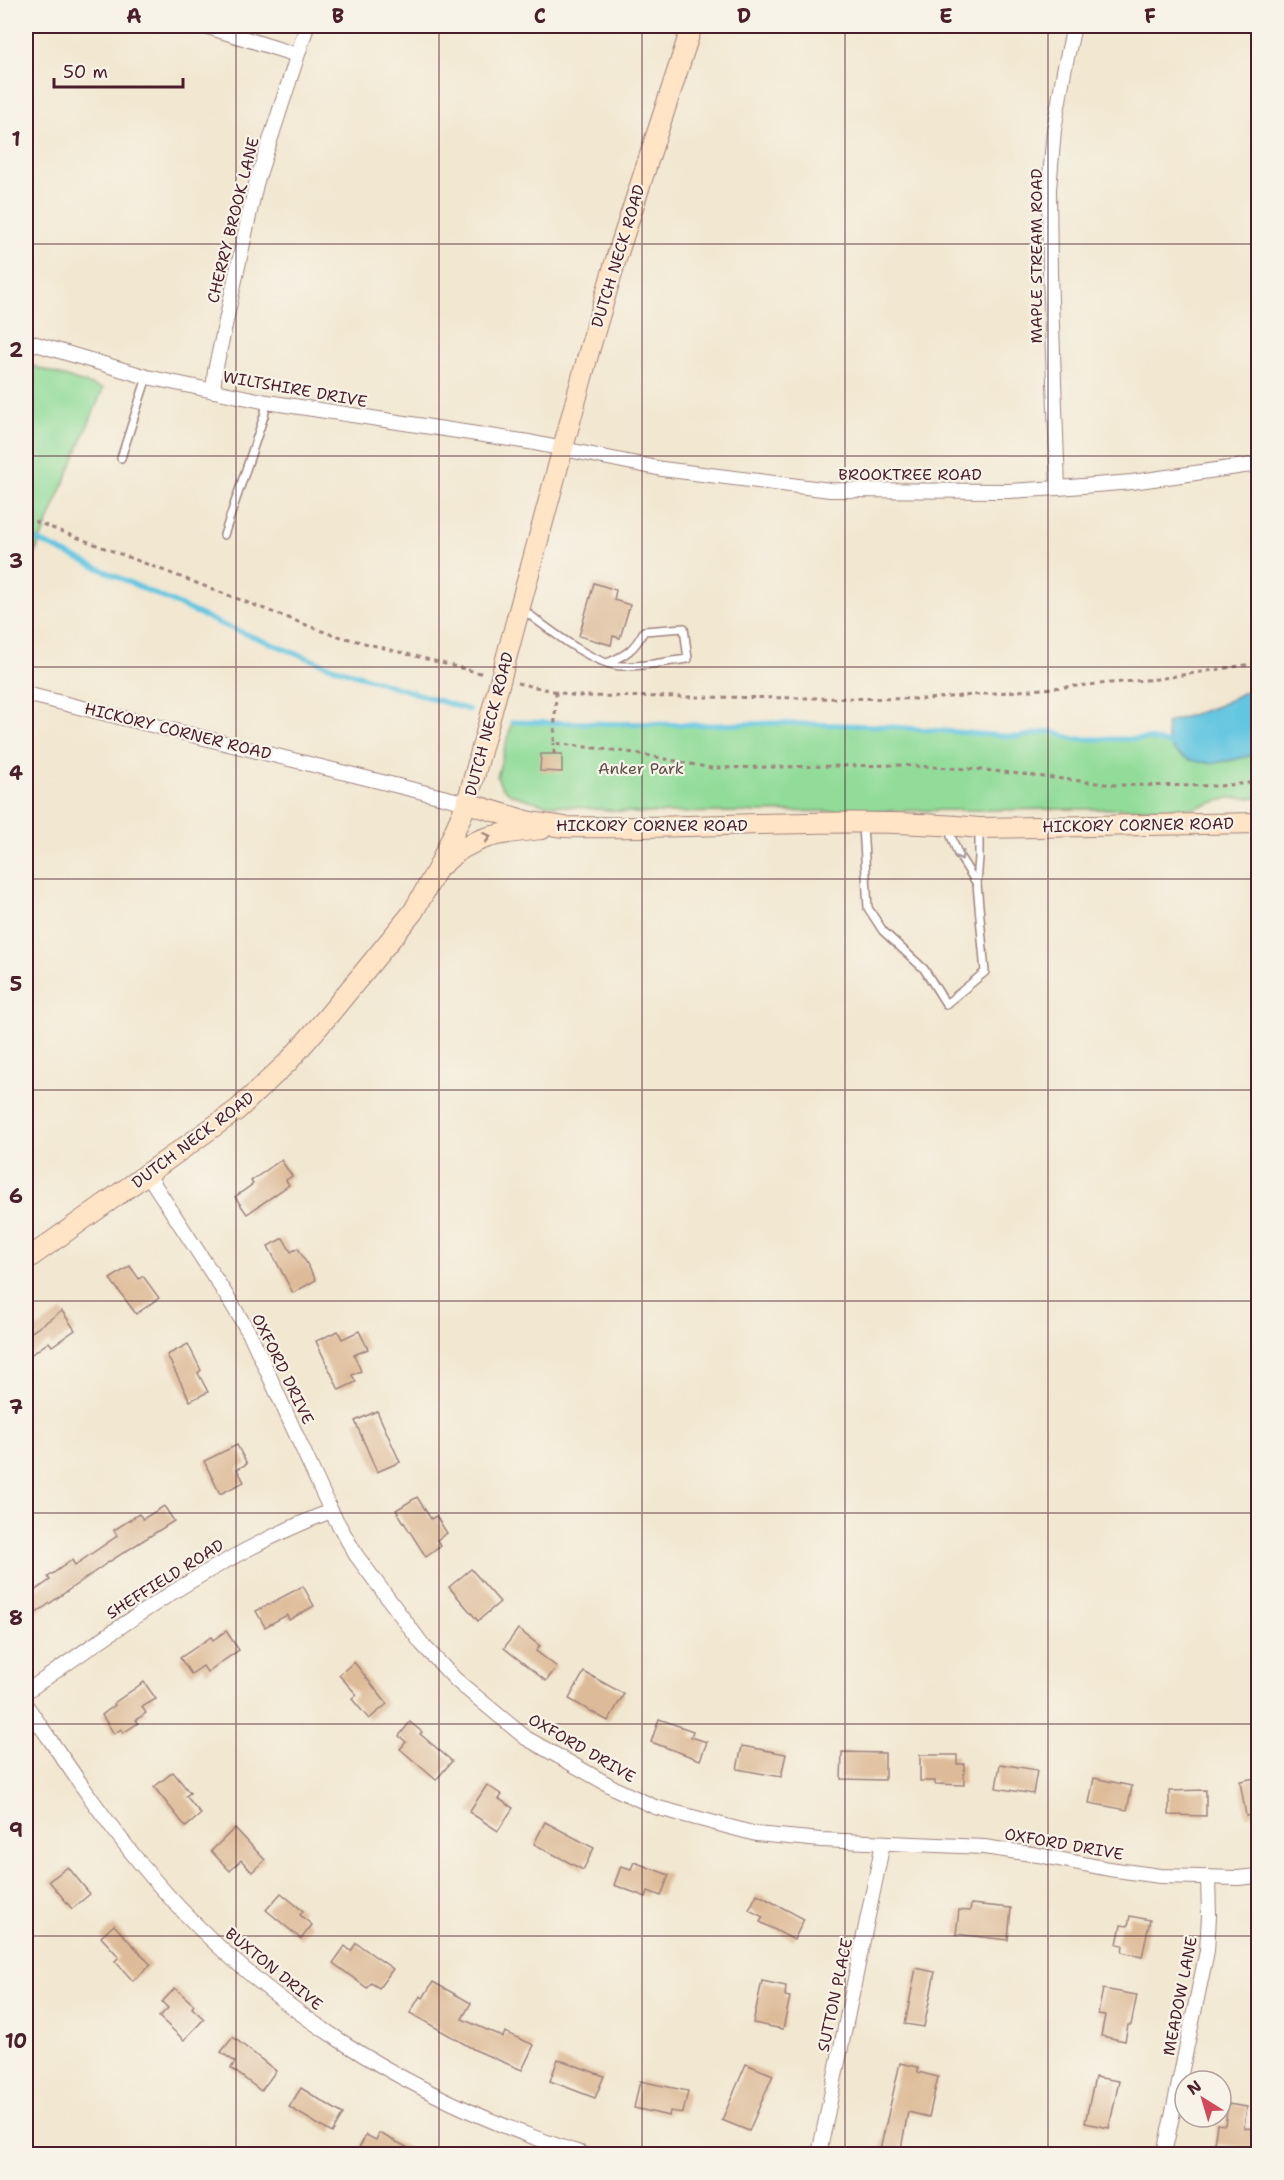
<svg xmlns="http://www.w3.org/2000/svg" width="1284" height="2180" font-family="'Shantell Sans',sans-serif">
  <rect width="100%" height="100%" fill="#f7f3e8"/>
  <filter id="ink" filterUnits="userSpaceOnUse"><feTurbulence type="fractalNoise" baseFrequency=".0167" numOctaves="2"/><feDisplacementMap in="SourceGraphic" scale="12" xChannelSelector="R" yChannelSelector="G"/><feConvolveMatrix kernelMatrix="1 2 1 2 8 2 1 2 1" color-interpolation-filters="sRGB"/></filter>
  <filter id="wash" filterUnits="userSpaceOnUse"><feTurbulence type="fractalNoise" baseFrequency=".008" numOctaves="4" result="noise"/><feDisplacementMap in="SourceGraphic" scale="24" xChannelSelector="R" yChannelSelector="G"/><feGaussianBlur stdDeviation="1.35" result="paint"/><feColorMatrix in="noise" values="0 0 0 0 0 0 0 0 0 0 0 0 0 0 0 0 0 1.4 0 .05"/><feComposite in="paint" operator="in"/></filter>
  <g filter="url(#wash)">
    <rect width="100%" height="100%" fill="#f2e7d0"/>
    <g fill="#91dc99" stroke="#6e7e62" stroke-width="1.5">
      <path d="M26,364L103,389L33,558L26,555Z"/>
      <path d="M517,721L645,722L715,725L773,723L882,726L1019,737L1051,731L1075,739H1150L1196,750L1258,729V798H1229L1194,808L638,813L544,804L512,795L501,786L497,777L512,722Z"/>
    </g>
    <path fill="#63c6e1" stroke="#567286" stroke-width="1.5" d="M1258,685V753C1234,761 1199,770 1177,753C1167,746 1167,734 1166,723L1218,706Z"/>
    <g fill="none" stroke-linecap="round" stroke-linejoin="round">
      <g stroke="#63c6e1" stroke-width="5">
        <path d="M26,535L223,625L326,665L469,710"/>
        <path d="M512,722L715,725L773,723L882,726L1019,737L1051,731L1075,739H1150L1177,746"/>
      </g>
    </g>
    <g id="blocks">
      <g fill="#debb98">
        <path d="M594,583L616,590L614,600L630,605L620,638L613,636L611,645L579,636Z"/>
        <path d="M541,754H562V772L540,771Z"/>
        <path d="M281,1160L292,1176L286,1180L289,1185L247,1214L235,1197L253,1184L251,1181Z"/>
        <path d="M283,1238L291,1252L298,1248L316,1280L293,1293L268,1246Z"/>
        <path d="M130,1266L139,1279L143,1276L159,1298L136,1314L110,1279Z"/>
        <path d="M62,1311L75,1330L52,1346L49,1342L26,1358V1336Z"/>
        <path d="M338,1331L342,1339L359,1331L368,1349L354,1355L361,1371L352,1375L356,1382L339,1390L316,1341Z"/>
        <path d="M188,1344L201,1370L198,1373L208,1392L190,1401L167,1355Z"/>
        <path d="M377,1411L400,1462L377,1472L355,1421Z"/>
        <path d="M237,1445L247,1464L237,1469L244,1482L220,1494L204,1461Z"/>
        <path d="M417,1497L431,1519L436,1516L447,1533L437,1540L441,1546L426,1557L396,1510Z"/>
        <path d="M164,1506L174,1521L107,1563L26,1620V1597L50,1580L48,1577L72,1560L75,1565L117,1536L114,1530L139,1514L143,1519Z"/>
        <path d="M471,1569L500,1602L478,1621L449,1587Z"/>
        <path d="M303,1586L314,1606L289,1620L287,1615L265,1627L256,1611Z"/>
        <path d="M518,1629L540,1646L536,1651L557,1667L546,1681L504,1648Z"/>
        <path d="M226,1631L239,1650L207,1672L203,1666L191,1674L180,1658L211,1637L213,1640Z"/>
        <path d="M354,1662L387,1704L369,1719L352,1699L357,1695L339,1675Z"/>
        <path d="M584,1672L624,1694L608,1721L569,1699Z"/>
        <path d="M144,1682L156,1699L142,1707L146,1713L136,1720L138,1723L123,1733L121,1729L114,1734L102,1715L115,1705L114,1703Z"/>
        <path d="M659,1719L693,1731L691,1737L707,1742L700,1760L651,1742Z"/>
        <path d="M410,1722L422,1732L420,1734L452,1761L436,1780L400,1749L406,1742L399,1736Z"/>
        <path d="M742,1746L786,1754L781,1777L737,1769Z"/>
        <path d="M842,1752L885,1753V1780L841,1779Z"/>
        <path d="M920,1755H957V1764H964V1785L935,1784V1781H920Z"/>
        <path d="M1000,1764L1037,1770L1033,1794L996,1788Z"/>
        <path d="M173,1772L190,1793L186,1796L201,1814L186,1827L154,1787Z"/>
        <path d="M1094,1778L1132,1786L1127,1810L1089,1803Z"/>
        <path d="M1255,1778L1256,1790H1258V1814L1246,1816L1240,1781Z"/>
        <path d="M487,1785L502,1795L499,1799L513,1808L498,1831L469,1812Z"/>
        <path d="M1206,1790V1816L1169,1815V1791Z"/>
        <path d="M545,1822L594,1848L583,1870L534,1844Z"/>
        <path d="M235,1828L265,1860L252,1872L241,1860L230,1871L211,1851Z"/>
        <path d="M634,1862L669,1875L661,1896L648,1891L646,1897L614,1885L621,1866L631,1869Z"/>
        <path d="M68,1867L90,1894L72,1909L49,1881Z"/>
        <path d="M281,1893L303,1911L300,1915L312,1925L301,1939L266,1910Z"/>
        <path d="M757,1894L804,1919L794,1940L760,1922L763,1917L749,1910Z"/>
        <path d="M971,1904L1011,1908L1008,1940L956,1934L959,1910L970,1911Z"/>
        <path d="M1130,1916L1150,1920L1142,1957L1122,1952L1123,1945L1117,1944L1121,1925L1128,1926Z"/>
        <path d="M114,1925L151,1965L133,1981L115,1961L119,1957L101,1937Z"/>
        <path d="M356,1943L393,1969L379,1988L371,1983L367,1988L333,1963L345,1946L351,1951Z"/>
        <path d="M916,1968L935,1972L924,2027L905,2024Z"/>
        <path d="M762,1981L786,1986L785,1996L790,1997L783,2029L753,2023Z"/>
        <path d="M433,1982L471,2003L462,2019L503,2037L505,2032L534,2045L522,2070L475,2050L410,2013L420,1996L423,1998Z"/>
        <path d="M175,1988L194,2005L192,2008L204,2019L184,2040L159,2017L168,2008L162,2002Z"/>
        <path d="M1103,1989L1137,1995L1131,2025H1128L1125,2041L1101,2036L1105,2015L1098,2014Z"/>
        <path d="M233,2037L276,2071L261,2091L231,2068L235,2062L221,2052Z"/>
        <path d="M558,2059L604,2076L595,2098L550,2081Z"/>
        <path d="M900,2063L918,2067V2072L938,2077L929,2117L908,2112L900,2154H879Z"/>
        <path d="M746,2064L773,2075L749,2131L722,2120Z"/>
        <path d="M1095,2077L1119,2081L1109,2128L1085,2123Z"/>
        <path d="M640,2081L688,2091L683,2113L670,2111L669,2116L634,2108Z"/>
        <path d="M301,2088L343,2114L332,2133L289,2107Z"/>
        <path d="M1228,2104L1247,2107L1244,2128L1258,2129V2149L1214,2144L1217,2124L1225,2125Z"/>
        <path d="M379,2133L420,2154H356L366,2135L376,2140Z"/>
      </g>
    </g>
  </g>
  <g filter="url(#ink)">
    <use href="#blocks" fill-opacity="0" stroke="#9e837e" stroke-width="1.5"/>
    <g fill="none" stroke-linecap="round" stroke-linejoin="round">
      <defs>
        <g id="lane">
          <path d="M121,458L147,377"/>
          <path d="M224,535L264,416L267,402"/>
          <path d="M522,609C545,626 593,666 623,666C644,667 667,661 688,659L684,628L644,631C634,650 626,655 607,663"/>
          <path d="M863,826L868,908L883,931L924,969L946,1004L985,972L977,884L979,857V829"/>
          <path d="M948,828L958,854L977,884"/>
        </g>
        <g id="street">
          <path d="M205,26L297,55"/>
          <path d="M26,341L147,377L267,402L529,442L662,469L830,490L1009,491L1058,488L1132,482L1258,464"/>
          <path d="M213,391L215,371L256,184L307,26"/>
          <path d="M1058,488L1050,273L1049,189L1054,130L1064,71L1074,26"/>
          <path d="M26,694L467,803"/>
          <path d="M148,1175L230,1301L251,1336L331,1511L356,1555L422,1644L456,1680L526,1738L618,1790L655,1807L756,1834L821,1840L984,1847L1038,1855L1109,1869L1160,1876L1238,1878L1258,1876"/>
          <path d="M26,1692C126,1622 216,1556 331,1511"/>
          <path d="M26,1705C63,1758 99,1813 140,1863C254,2002 413,2101 583,2154"/>
          <path d="M819,2154L883,1843"/>
          <path d="M1164,2154L1207,1951L1209,1916L1208,1877"/>
        </g>
        <g id="secondary">
          <path d="M467,803L530,822L564,827C702,830 841,815 979,828L1258,823"/>
          <path d="M443,864C472,835 502,833 542,829"/>
          <path d="M26,1260L237,1110L288,1062L328,1016L413,912L438,868L467,803L590,348L617,256L692,26"/>
        </g>
      </defs>
      <use href="#lane" stroke="#9e837e" stroke-width="10"/>
      <use href="#street" stroke="#9e837e" stroke-width="16"/>
      <use href="#secondary" stroke="#9e837e" stroke-width="22"/>
      <g stroke="#9e837e" stroke-width="3" stroke-dasharray="4.5 4.5" stroke-linecap="butt">
        <path d="M26,518L330,634L484,674"/>
        <path d="M517,683L576,696L927,699L1157,679L1258,663"/>
        <path d="M556,692L554,743L635,753L711,768L899,765L985,770L1114,785L1220,786L1258,782"/>
        <path d="M554,754V743"/>
      </g>
      <use href="#lane" stroke="#fff" stroke-width="7"/>
      <use href="#street" stroke="#fff" stroke-width="14"/>
      <use href="#secondary" stroke="#ffe4c6" stroke-width="20"/>
    </g>
    <defs><path id="oneway-chevron" d="M-2-3.5L2.5 0L-2 3.5" fill="none" stroke-width="1.6" stroke-linecap="round" stroke-linejoin="round" transform="scale(1.5)"/></defs>
    <use stroke="#a48278" href="#oneway-chevron" transform="translate(487 837) rotate(-15)"/>
    <use stroke="#ae9aa0" href="#oneway-chevron" transform="translate(960 856) rotate(63)"/>
  </g>
  <path fill="none" stroke="#4a1f2b" stroke-width="1.5" stroke-opacity="0.55" d="M236,26V2154M439,26V2154M642,26V2154M845,26V2154M1048,26V2154M26,244H1258M26,456H1258M26,667H1258M26,879H1258M26,1090H1258M26,1301H1258M26,1513H1258M26,1724H1258M26,1936H1258"/>
  <g text-anchor="middle" dominant-baseline="central" stroke-width="4.5" stroke-linejoin="round" paint-order="stroke">
    <g font-size="16" fill="#4a1f2b" stroke="#f7f3e8">
      <text transform="translate(233 220) rotate(-76)">CHERRY BROOK LANE</text>
      <text transform="translate(618 256) rotate(-73)">DUTCH NECK ROAD</text>
      <text transform="translate(1036 256) rotate(-90)">MAPLE STREAM ROAD</text>
      <text transform="translate(295 389) rotate(10)">WILTSHIRE DRIVE</text>
      <text x="910" y="474">BROOKTREE ROAD</text>
      <text transform="translate(489 724) rotate(-75)">DUTCH NECK ROAD</text>
      <text transform="translate(178 731) rotate(14)">HICKORY CORNER ROAD</text>
      <text x="652" y="825">HICKORY CORNER ROAD</text>
      <text transform="translate(1138 825) rotate(-1)">HICKORY CORNER ROAD</text>
      <text transform="translate(193 1140) rotate(-37)">DUTCH NECK ROAD</text>
      <text transform="translate(283 1369) rotate(64)">OXFORD DRIVE</text>
      <text transform="translate(165 1579) rotate(-32)">SHEFFIELD ROAD</text>
      <text transform="translate(582 1748) rotate(30)">OXFORD DRIVE</text>
      <text transform="translate(1064 1844) rotate(10)">OXFORD DRIVE</text>
      <text transform="translate(274 1969) rotate(39)">BUXTON DRIVE</text>
      <text transform="translate(835 1995) rotate(-78)">SUTTON PLACE</text>
      <text transform="translate(1180 1996) rotate(-79)">MEADOW LANE</text>
    </g>
    <g font-size="16" fill="#5c4e46" stroke="#f7f3e8">
      <text x="641" y="768">Anker Park</text>
    </g>
  </g>
  <rect width="1284" height="2180" fill="none" stroke="#f7f3e8" stroke-width="66"/>
  <g transform="translate(1203 2099) rotate(323)"><circle r="28" fill="#f7f3e8" stroke="#b29e9c" stroke-width="1.5"/>
  <path d="M0-4.5L10 22L0 15L-10 22Z" fill="#d1495b"/>
  <text y="-9" font-size="16" font-weight="bold" text-anchor="middle" fill="#4a1f2b">N</text>
  </g>
  <path d="M54 78v9h129v-9" fill="none" stroke="#4a1f2b" stroke-width="3"/>
  <text x="63" y="78" font-size="18" fill="#4a1f2b" stroke="#f7f3e8" stroke-width="4.5" paint-order="stroke">50 m</text>
  <rect x="33" y="33" width="1218" height="2114" fill="none" stroke="#4a1f2b" stroke-width="2"/>
  <g font-size="20" text-anchor="middle" font-weight="bold" fill="#4a1f2b">
    <text x="134" y="23">A</text>
    <text x="338" y="23">B</text>
    <text x="540" y="23">C</text>
    <text x="744" y="23">D</text>
    <text x="946" y="23">E</text>
    <text x="1150" y="23">F</text>
    <text x="16" y="146">1</text>
    <text x="16" y="357">2</text>
    <text x="16" y="568">3</text>
    <text x="16" y="780">4</text>
    <text x="16" y="991">5</text>
    <text x="16" y="1203">6</text>
    <text x="16" y="1414">7</text>
    <text x="16" y="1625">8</text>
    <text x="16" y="1837">9</text>
    <text x="16" y="2048">10</text>
  </g>
</svg>
